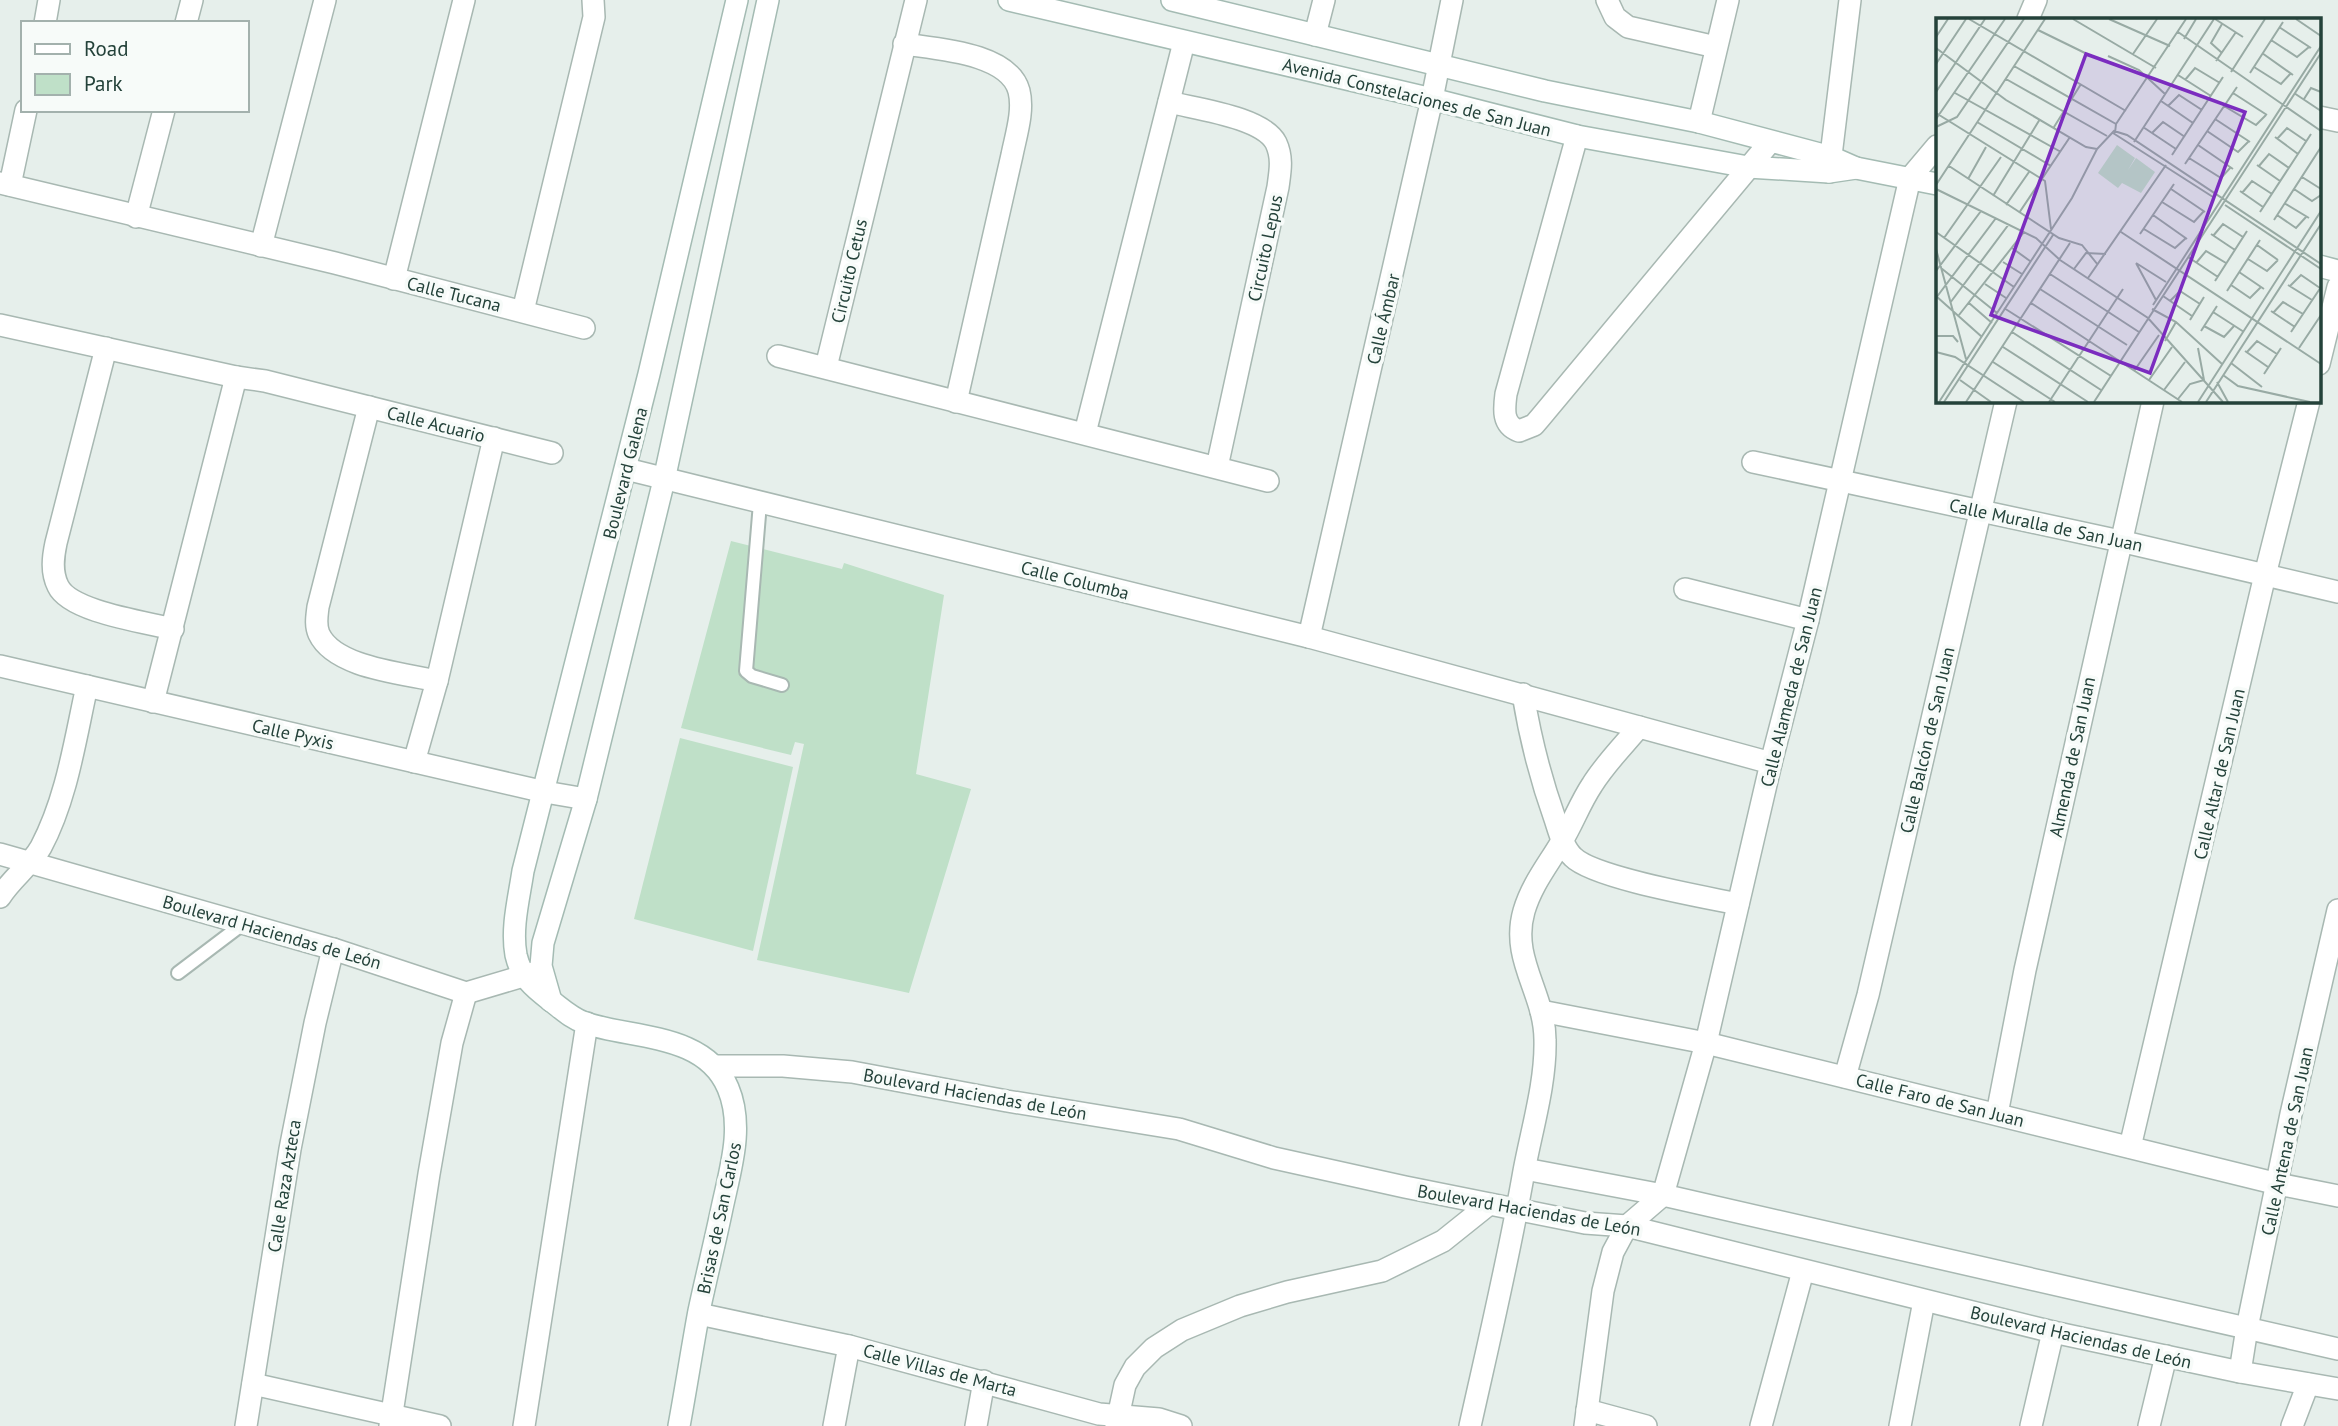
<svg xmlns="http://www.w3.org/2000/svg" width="2338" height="1426" font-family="'PT Sans',sans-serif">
  <rect width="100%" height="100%" fill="#e6efeb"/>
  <g fill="#bfe0c8">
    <path d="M731,541L842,569L844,563L944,595L916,774L971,789L909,993L757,960L804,744L795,742L791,755L681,728Z"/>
    <path d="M680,738L793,767L753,951L634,919Z"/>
  </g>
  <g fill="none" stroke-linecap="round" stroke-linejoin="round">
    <defs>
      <g id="lane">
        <path d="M760,503L746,671L752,676L782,685"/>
        <path d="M178,973L244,923"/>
      </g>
      <g id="street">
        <path d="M1607,0L1615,17L1628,27L1716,47"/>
        <path d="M2028,19L2036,0"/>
        <path d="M45,23L49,0"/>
        <path d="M186,23L192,0"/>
        <path d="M1315,35L1324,0"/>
        <path d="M904,44C937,49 1009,53 1019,91C1024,111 1016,135 1012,155L956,402"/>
        <path d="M1169,102C1196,109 1263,117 1276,143C1283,158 1280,172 1278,187L1217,467"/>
        <path d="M2319,117L2338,121"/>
        <path d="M1699,122L1728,0"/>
        <path d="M1577,136L1506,394C1504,409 1502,425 1519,431L1534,425L1540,418L1770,142"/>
        <path d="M1829,172L1850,0"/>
        <path d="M0,183L335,263L584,328"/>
        <path d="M10,185L26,110"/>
        <path d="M136,217L164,110"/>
        <path d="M261,246L325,0"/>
        <path d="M394,279L464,0"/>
        <path d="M523,311L594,17L593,0"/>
        <path d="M0,325L236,377L265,381L552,453"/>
        <path d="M106,348L56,543C53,557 51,572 58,586C70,612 146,622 173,629"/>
        <path d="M778,356L1268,481"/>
        <path d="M2319,364L2338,287"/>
        <path d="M826,367L916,0"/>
        <path d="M369,407L318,607C317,616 315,625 319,634C335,668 403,673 437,681"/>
        <path d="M1085,433L1184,42"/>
        <path d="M1753,462L2120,541L2338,592"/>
        <path d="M626,469L1309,637L1771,763"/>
        <path d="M1685,589L1808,620"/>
        <path d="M1309,637L1432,99L1452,0"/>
        <path d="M0,666L545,792L586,799"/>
        <path d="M1523,694C1530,737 1540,777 1555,819C1559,831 1563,848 1573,857C1594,878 1705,897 1738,904"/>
        <path d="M153,702L236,377"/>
        <path d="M414,762L437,681L494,438"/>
        <path d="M0,854L333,949L466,993L540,971"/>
        <path d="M0,897C11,879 31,865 41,847C67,798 75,740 87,686"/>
        <path d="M1541,1011L1706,1043L2278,1184L2338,1196"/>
        <path d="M715,1066H783L852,1072L1007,1101L1179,1129L1274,1158L1405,1187L1585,1223L1627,1226L2053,1332L2240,1372L2338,1389"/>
        <path d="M1845,1077L1868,995L2006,401"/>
        <path d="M1997,1114L2025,970L2153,401"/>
        <path d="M2130,1147L2265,575L2309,401"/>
        <path d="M1525,1169L1663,1195L2338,1349"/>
        <path d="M699,1314L849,1346L1099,1414L1159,1419L1181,1426"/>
        <path d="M2240,1372L2247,1328L2291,1114L2338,910"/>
        <path d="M253,1384L440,1426"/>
        <path d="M1587,1410L1646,1426"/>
        <path d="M246,1426L290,1149L315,1023L333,949"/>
        <path d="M390,1426L429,1174L452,1043L466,993"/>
        <path d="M524,1426L587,1023"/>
        <path d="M834,1426L849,1346"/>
        <path d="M976,1426L984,1381"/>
        <path d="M1116,1426L1125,1385L1135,1367L1154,1348L1182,1330L1240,1306L1287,1292L1382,1271L1443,1241L1488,1205"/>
        <path d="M1470,1426C1489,1341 1509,1257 1524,1171C1532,1128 1546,1083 1545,1040C1545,993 1510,959 1524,911C1532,884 1548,865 1562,841C1573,823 1580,803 1592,785C1605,764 1623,746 1639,727"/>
        <path d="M1585,1426L1603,1291L1613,1252L1627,1226L1663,1195L1706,1043L1771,763L1808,620L1910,178L1937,146"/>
        <path d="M1761,1426L1803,1271"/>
        <path d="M1900,1426L1924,1301"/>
        <path d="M2031,1426L2053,1332"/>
        <path d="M2149,1426L2166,1356"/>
        <path d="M2292,1426L2308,1384"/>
      </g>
      <g id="secondary">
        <path d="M1009,0L1432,99L1577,136L1748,167L1829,172L1856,168"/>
        <path d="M1172,0L1545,91L1699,122L1831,157L1856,168L1937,184"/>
        <path d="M2319,266L2338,271"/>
        <path d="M551,1001L541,966L543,943L586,799L664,480L768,0"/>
        <path d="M679,1426C686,1388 692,1349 699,1311C706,1278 714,1246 721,1213C729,1173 745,1128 728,1088C705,1033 633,1039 585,1023C571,1018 562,1009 550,1000C533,987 521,977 516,955C511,928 519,898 523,871L649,374L737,0"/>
      </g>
    </defs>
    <use href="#lane" stroke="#a8b8b2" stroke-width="16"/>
    <use href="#street" stroke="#a8b8b2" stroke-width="24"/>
    <use href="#secondary" stroke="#a4bbb3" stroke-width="24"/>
    <use href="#lane" stroke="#fff" stroke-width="12"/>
    <use href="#street" stroke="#fff" stroke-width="21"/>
    <use href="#secondary" stroke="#fff" stroke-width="21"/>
  </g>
  <g text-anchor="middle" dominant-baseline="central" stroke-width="7" stroke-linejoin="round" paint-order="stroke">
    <g font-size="18" fill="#24423a" stroke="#f7fbf9">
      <text transform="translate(1417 97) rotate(14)">Avenida Constelaciones de San Juan</text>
      <text transform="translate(1265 248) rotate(-78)">Circuito Lepus</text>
      <text transform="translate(849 271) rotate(-77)">Circuito Cetus</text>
      <text transform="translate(454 294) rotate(14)">Calle Tucana</text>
      <text transform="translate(1383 319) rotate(-77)">Calle Ámbar</text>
      <text transform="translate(436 424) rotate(14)">Calle Acuario</text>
      <text transform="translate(625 473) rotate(-76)">Boulevard Galena</text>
      <text transform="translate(2046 525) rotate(12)">Calle Muralla de San Juan</text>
      <text transform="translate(1075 580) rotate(14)">Calle Columba</text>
      <text transform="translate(1791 687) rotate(-76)">Calle Alameda de San Juan</text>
      <text transform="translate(293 734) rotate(13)">Calle Pyxis</text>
      <text transform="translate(1927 740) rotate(-77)">Calle Balcón de San Juan</text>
      <text transform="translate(2072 757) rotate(-78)">Almenda de San Juan</text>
      <text transform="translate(2219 774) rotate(-77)">Calle Altar de San Juan</text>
      <text transform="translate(272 932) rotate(16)">Boulevard Haciendas de León</text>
      <text transform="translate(975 1094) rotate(10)">Boulevard Haciendas de León</text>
      <text transform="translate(1940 1100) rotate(14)">Calle Faro de San Juan</text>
      <text transform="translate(2287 1141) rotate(-78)">Calle Antena de San Juan</text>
      <text transform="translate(284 1186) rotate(-81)">Calle Raza Azteca</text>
      <text transform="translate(1529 1210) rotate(10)">Boulevard Haciendas de León</text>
      <text transform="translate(719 1218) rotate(-78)">Brisas de San Carlos</text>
      <text transform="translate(2081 1337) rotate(13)">Boulevard Haciendas de León</text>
      <text transform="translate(940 1370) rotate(15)">Calle Villas de Marta</text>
    </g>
  </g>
  <g transform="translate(1936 18)">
    <rect width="385" height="385" fill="#e6efeb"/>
    <path d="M181,127L199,140L192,152L200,140L219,154L205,175L186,165L182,170L162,155Z" fill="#bfe0c8"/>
    <path fill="none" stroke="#98aaa4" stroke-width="2" d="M33,1L190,93M137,1L220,50M173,1L234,28M279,1L307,19M360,1L385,18M343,9L375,30M102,12L149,35M242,14L385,113M0,19L12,1M248,21L260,1M335,22L361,39L373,29M0,30L70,82L150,129L161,131M286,35L275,25L286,6M326,35L357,57M197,36L221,1M172,38L203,52L229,76M280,43L300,14M0,46L30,1M78,48L180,106M318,49L345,66L355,55M295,54L329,1M314,55L347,4M242,57L275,78M70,61L171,118M249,62L259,50L284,65M0,74L49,1M19,75L125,134M297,75L331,97M358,75L385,93M368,81L375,70L385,74M225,83L257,105M232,88L243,77L266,92M288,88L320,107L330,97M0,95L109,163L115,211M0,101L69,1M279,101L314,124M41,104L115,148M0,109L21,99L88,1M118,109L145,66M207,109L240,131M271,113L302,134L313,123M177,115L277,179M179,115L180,106L250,1M216,115L227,104L249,119M339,119L362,136M341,121L351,110L370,123M198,124L278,1M262,127L297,151M236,137L287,59M253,140L285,160L295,149M249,146L301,69M321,147L344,163M13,148L123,220L146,227L162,247M323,148L333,136L353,150M366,159L385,171M32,161L50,129M0,167L109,1M0,171L100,220L124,242L212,300L287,384M235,171L269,194M358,171L376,183L385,177M304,173L327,189M306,175L316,163L336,176M57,178L104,101M226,184L258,204L268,193M348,185L373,200M70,187L93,154M289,187L385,251M324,194L375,116M83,195L134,119M217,197L251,221M341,197L360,210L370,199M338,202L385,129M208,211L239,230L250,220M0,214L78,269M185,214L385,346M204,216L238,166M275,216L299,232M277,218L287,206L307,219M8,220L65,139M321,227L342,242M76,230L94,243M0,231L30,341M252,239L282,259M312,241L331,253L342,242M67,244L86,256M200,245L220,282M200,245L230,264M260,245L270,233L290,245M5,250L61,295M138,251L150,235L170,236M0,253L45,193M303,254L328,271M114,256L203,314M152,260L230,147M279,263L311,213M49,266L70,280M295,267L314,280L325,269M352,267L376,282M354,268L365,257L384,270M104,271L191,327M291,273L324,222M0,278L46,319M227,278L256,298M0,280L60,200M234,283L244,273L264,286M14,285L73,206M33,285L56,305M95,285L246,384M217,287L385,28M68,290L175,358M216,291L240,304L286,346M335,293L359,309M277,294L308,314M337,295L347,284L367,296M23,297L88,214M254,302L268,279M268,308L288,319L298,308M265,313L281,288M76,314L165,372M355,314L385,269M0,318H17L22,324M229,323L240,304M67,329L152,384M363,330L385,297M309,333L332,349M0,334L19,339L88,384M311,334L321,323L341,336M57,344L119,384M295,345L326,369M198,353L223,317M328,356L345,330M287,357L302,368L374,384M24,362L55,384M213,362L236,329M281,364L292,384M228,372L249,344M242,381L254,366L268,362L262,330M3,384L136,180L161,131L178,113L191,117L385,246M8,384L117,217M30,384L134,225M113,384L187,271M158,384L385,35M262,384L385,193M270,384L385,206"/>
    <path fill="#7b2cbf" fill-opacity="0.15" stroke="#7b2cbf" stroke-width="3.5" d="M150,36L309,94L214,355L55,297Z"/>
    <rect width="385" height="385" fill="none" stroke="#24423a" stroke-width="3.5"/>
  </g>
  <rect x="21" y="21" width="228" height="91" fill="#f7fbf9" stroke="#a3b1ad" stroke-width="2"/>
  <rect x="35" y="44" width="35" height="10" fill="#ffffff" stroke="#a3b1ad" stroke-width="2"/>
  <text x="84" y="56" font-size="21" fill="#24423a">Road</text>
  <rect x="35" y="74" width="35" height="21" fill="#bfe0c8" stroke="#a3b1ad" stroke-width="2"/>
  <text x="84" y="91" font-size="21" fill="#24423a">Park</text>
</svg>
